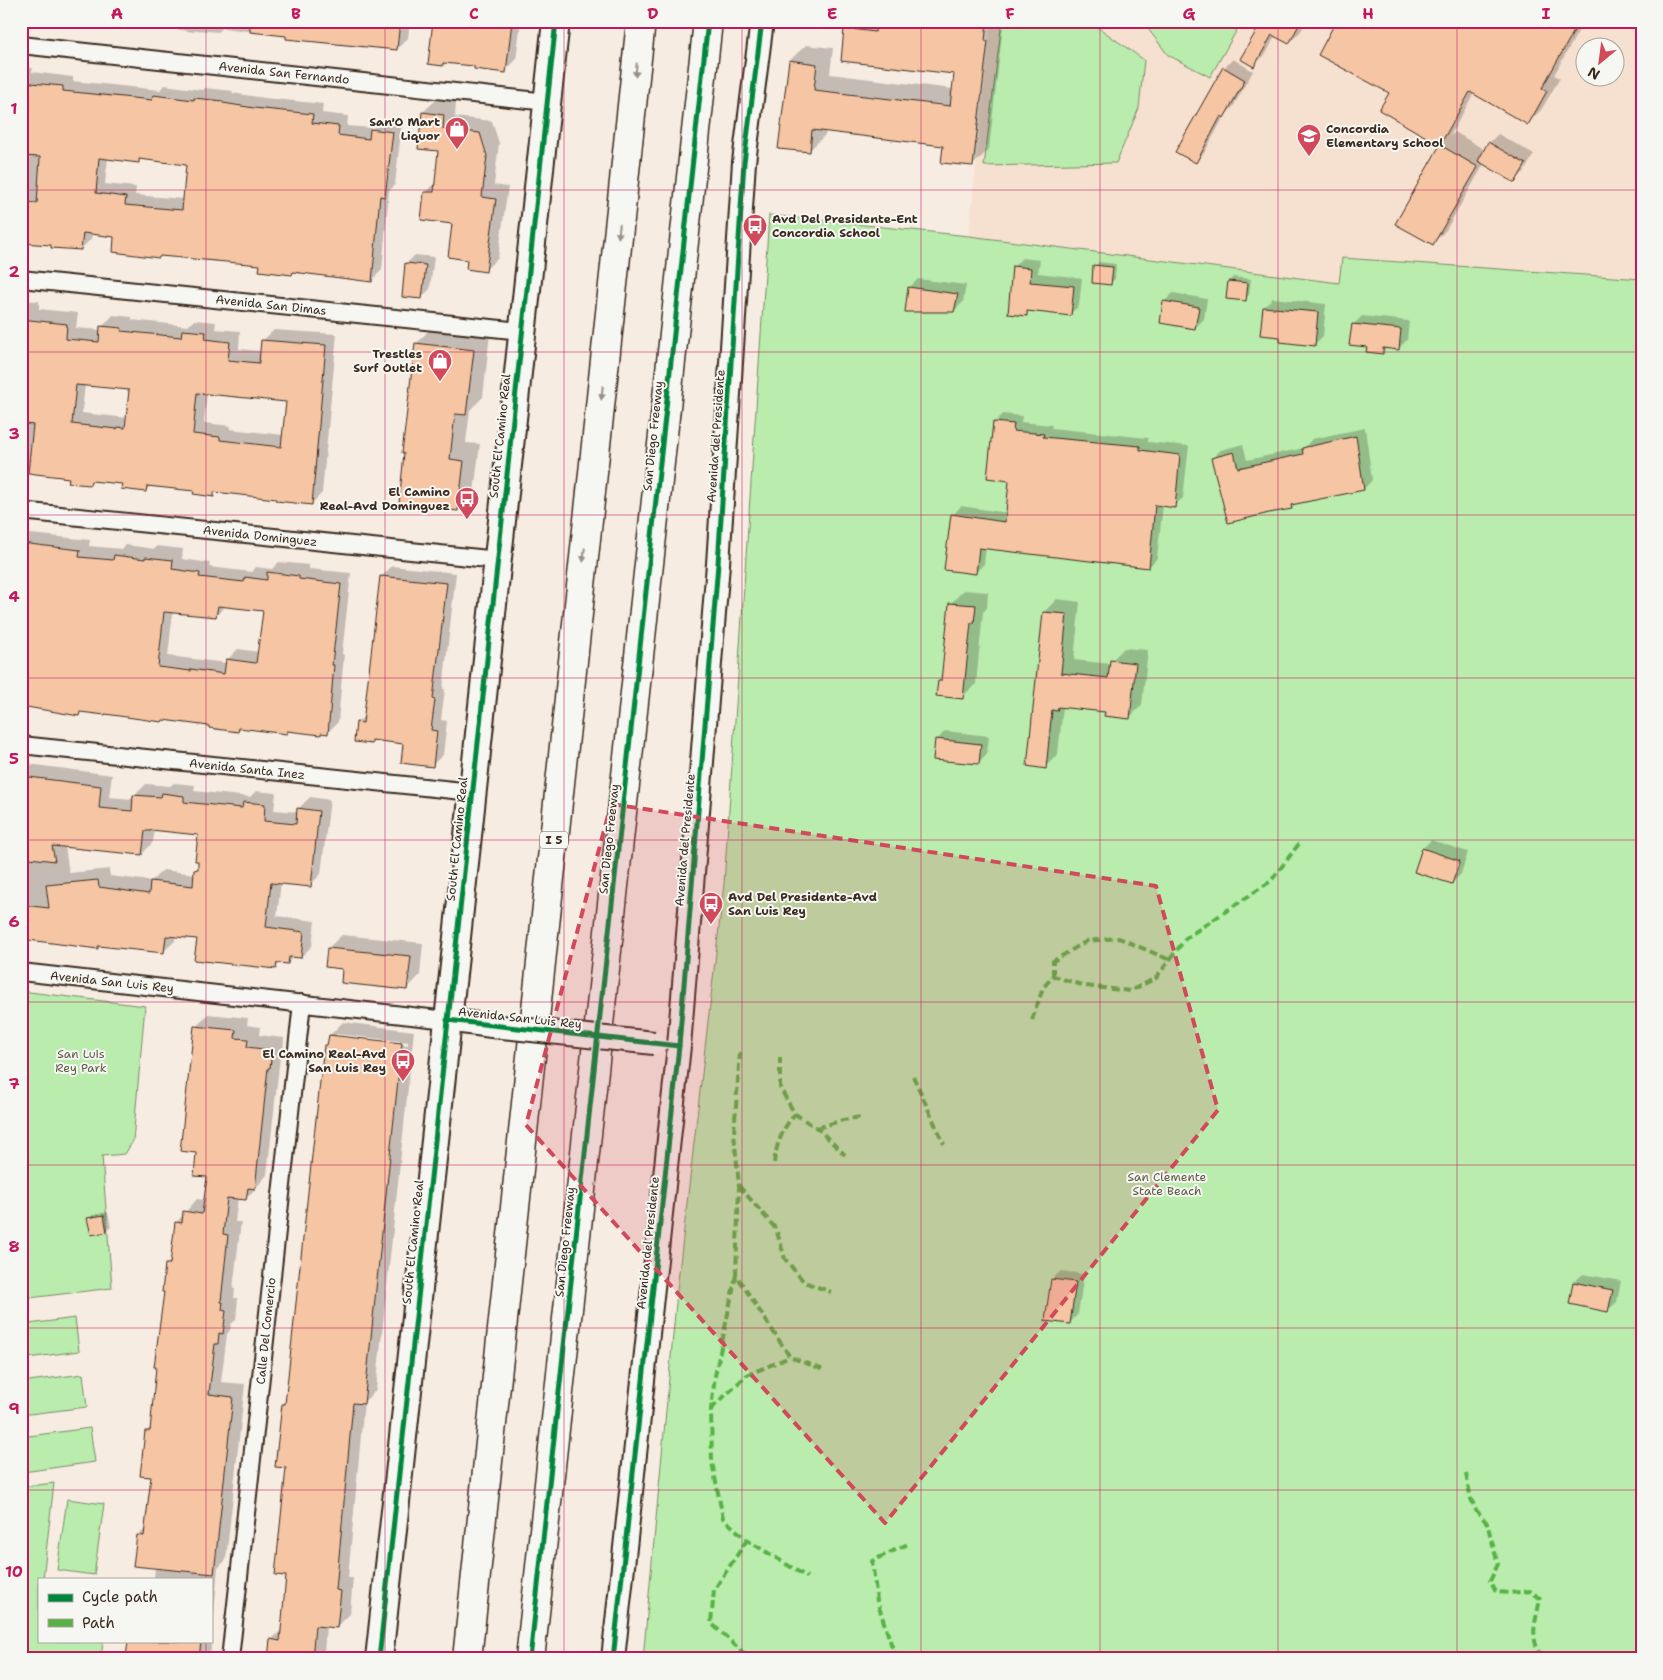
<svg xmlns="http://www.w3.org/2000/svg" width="1663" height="1680" font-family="'Shantell Sans',sans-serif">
  <rect width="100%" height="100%" fill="#f6ece2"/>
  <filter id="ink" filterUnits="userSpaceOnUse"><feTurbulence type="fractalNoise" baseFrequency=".02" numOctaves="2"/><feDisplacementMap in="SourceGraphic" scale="10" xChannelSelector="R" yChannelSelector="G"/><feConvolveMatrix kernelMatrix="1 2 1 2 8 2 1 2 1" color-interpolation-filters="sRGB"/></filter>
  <g filter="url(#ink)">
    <path fill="#f6e0cf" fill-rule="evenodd" d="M991,21H1642V279L1343,258L1339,283L969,236ZM1586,48H1616V78H1586Z"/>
    <g fill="#b9ecad" stroke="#7a8b66">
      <path d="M1002,21H1074L1096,26L1144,60L1139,108L1116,163L984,166Z"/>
      <path d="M1142,21H1242L1210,77L1168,55Z"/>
      <path d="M769,215L969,236L1339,283L1342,258L1642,279V1659H643L678,1281L724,884Z"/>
      <path d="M21,991L145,1006L133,1141L125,1154L102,1156L112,1288L21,1299Z"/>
      <path d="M75,1318L79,1351L21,1359V1325Z"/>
      <path d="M83,1374L87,1407L21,1415V1382Z"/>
      <path d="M90,1428L95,1462L23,1472L21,1437Z"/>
      <path d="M54,1483L43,1579H39V1641H103L101,1659H21V1487Z"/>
      <path d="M67,1499L104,1504L94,1575L57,1570Z"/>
    </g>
    <g fill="#0003" fill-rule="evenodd">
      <path d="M151,21H410L408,38L397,49L223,28L218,32L196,30L194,32L162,27L163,23Z"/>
      <path d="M434,21H521L516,60L505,71L475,65L446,62L442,65Z"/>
      <path d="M846,21H1001L1000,25H1003L989,149L973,165L945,145L826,131L825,135L809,151L790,60L806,45L833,48L830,74L953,89L956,73L842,60Z"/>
      <path d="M1261,21H1306L1301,31L1289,43L1275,36L1266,54L1254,65L1242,59Z"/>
      <path d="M1338,21H1584L1554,75L1560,78L1541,110L1528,123L1474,93L1450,136L1455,132L1485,150L1489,143L1498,134L1534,154L1524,172L1515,181L1484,164L1446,230L1432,244L1397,223L1442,145L1381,110L1391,92Z"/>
      <path d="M1630,21H1639L1636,25Z"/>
      <path d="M1233,59L1253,71L1233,107L1225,115L1204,153L1196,162L1224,68Z"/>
      <path d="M21,66L33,68L32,72L73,77V81L160,90L164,85L203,90L205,88L233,91L232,93L265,98L323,104L322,113L348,116L347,126L373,128L382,120L402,122L395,185L389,191L382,270L372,280L294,271L292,273L261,264L161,254L115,236L92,233L91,239L81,249L53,244L21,242ZM108,158L138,161L142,158L187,163L184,199L135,195L136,187L105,184Z"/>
      <path d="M436,100L456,102L455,117L492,121L499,143L494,185L508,187L498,258L485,270L468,259L454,223L426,192L436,182L440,150L423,112Z"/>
      <path d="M415,255L434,257L430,289L422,297L406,264Z"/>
      <path d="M1022,258L1040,260L1038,273L1082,278L1079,306L1070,314L1030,310L1026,314L1013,267Z"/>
      <path d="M1099,262L1116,264L1115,279L1110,283L1095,266Z"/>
      <path d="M1233,277L1251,279L1249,295L1245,299L1229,282Z"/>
      <path d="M918,279L966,285L963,302L954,311L909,288Z"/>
      <path d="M1173,293L1207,299L1204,319L1195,328L1164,302Z"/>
      <path d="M1273,298L1326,304L1323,336L1314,345L1282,336L1264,307Z"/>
      <path d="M21,300L39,301V309L78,313L76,328L101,330L102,327L113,315L132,317V320L188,326L194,320L216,322L215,329L240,331L239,349L261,351L262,341L274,330L337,334L322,493L311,504L277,498L218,491L213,495L195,490L151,485L146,490L123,483L94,480L90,484L70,476L21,472ZM85,384L130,389L128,418L82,413ZM207,392L287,401L284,435L230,429L231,426L204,423Z"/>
      <path d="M1362,316L1409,321L1407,340L1398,349L1387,348L1382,353L1368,346L1353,325Z"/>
      <path d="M432,327L490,334L483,397L470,410L466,443L480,444L474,493L458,510L416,344Z"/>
      <path d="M1003,414L1022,416L1021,422L1052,425L1051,428L1148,438V442L1189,446L1183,498L1174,506L1163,505L1157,558L1149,567L986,547L984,564L975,573L953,515L961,506L1007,513L1011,479L994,423Z"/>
      <path d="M1365,428L1372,480L1364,489L1297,502L1292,508L1212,458L1221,450L1243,444L1247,460L1304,448L1312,439Z"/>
      <path d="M21,533L90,540L89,546L122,549L126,545L155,549L157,546L183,549L182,559L210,563L209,567L252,572L256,567L272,569L279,562L309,565V569L351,573L342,654L344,655L338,722L328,732H323L321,734L288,730L286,732L241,727L238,731L211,725L82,711L79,714L21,705ZM226,605L265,610L259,652L238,649L228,659L227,663L168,656L173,611L216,616Z"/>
      <path d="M392,566L456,573L443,689H445L441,720L447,721L443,755L432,765L405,743L375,739L371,743L357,723L366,714L381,577Z"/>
      <path d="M964,590L988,592L987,608L983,612L976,684L962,697L939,682L943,678L951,603Z"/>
      <path d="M1057,599L1080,602L1074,660L1111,664V661L1124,648L1148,650L1142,705L1129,718L1106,711L1063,707L1058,754L1045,767L1044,612Z"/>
      <path d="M945,731L989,736L987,754L978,763L937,740Z"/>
      <path d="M21,763L112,775L109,797L134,799L135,795L146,784L170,786L174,783L195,785L194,791L250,797L256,791L276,793L274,810L298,812V809L310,797L330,800L321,874L310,885L281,882L277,916L315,921L312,946L301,957L294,956L288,963L281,962L276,967L198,938L175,936V941L163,952L99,945L97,948L21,937ZM155,829L199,834V867L196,870L195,874L163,870L151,881L110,876L109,869L69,873L65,846L142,854L153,842Z"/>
      <path d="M1431,840L1468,852L1461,874L1452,883L1423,848Z"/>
      <path d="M342,935L423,943L420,975L407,989L343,968L328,948Z"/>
      <path d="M208,1014L248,1018L247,1025L260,1027L259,1035L284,1038L283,1054L280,1057L267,1175L246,1199L238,1198L235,1222H241L233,1289H235L234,1298H238L236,1320L231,1324L230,1330L227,1334L221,1382L245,1384L226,1560L218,1568L210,1659H128L130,1641H211V1579H154L155,1567L138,1536L147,1527L152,1476L146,1432L152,1426L167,1264L172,1259L176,1223L197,1199L205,1200L208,1176L197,1152L196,1027Z"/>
      <path d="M343,1022L414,1031L376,1390L364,1402L348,1578H353L350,1614L337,1627L326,1626L324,1653L341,1655V1659H267L269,1656L271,1640L282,1629L288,1575V1467L283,1404L287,1400L325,1045L329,1042L330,1035ZM336,1034L408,1042V1045L336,1037Z"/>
      <path d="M108,1212L111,1227L107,1231L92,1233L89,1219L93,1215Z"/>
      <path d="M1061,1271L1084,1274L1078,1314L1070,1323L1052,1279Z"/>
      <path d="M1583,1274L1621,1281L1617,1302L1608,1310L1574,1282Z"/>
    </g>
    <g fill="#f5c5a4" stroke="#3b2a1e" fill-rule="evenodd">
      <path d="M250,21H400L397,50L286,39V36L250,32Z"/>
      <path d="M433,21H512L506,73L474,69V66L443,63V66L428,64Z"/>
      <path d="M880,21H987L985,41H988L973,166L941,163L943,146L812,130L810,152L778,149L789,60L817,64L814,90L950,106L954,74L841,61L844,28L875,32L876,27L879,28Z"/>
      <path d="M1245,21H1301L1289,44L1272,35L1254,67L1240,59L1258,28Z"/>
      <path d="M1336,21H1556L1574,31L1542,88L1547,91L1528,125L1470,92L1440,145L1379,110L1389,93L1318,55Z"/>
      <path d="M1223,67L1245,80L1224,118L1221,116L1196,163L1175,152Z"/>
      <path d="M21,82L63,86V91L113,96L152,100L153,95L194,100V98L223,101V103L254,108L313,114L312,123L339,126L338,135L369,139L370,129L393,132L385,197L380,196L372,282L293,272L292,275L259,271L260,265L160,256L159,258L113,252L114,237L83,233L81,250L51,248V245L21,243V202L37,203L40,157L21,156ZM99,158L139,163V159L186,165L182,210L125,205L126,197L96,193Z"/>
      <path d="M422,112L444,115L443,129L480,133L487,156L482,197L496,199L486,272L466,269L467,260L448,257L452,224L421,220L424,192H434L438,151L418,149Z"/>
      <path d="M1488,142L1526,164L1515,183L1478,161Z"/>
      <path d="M1440,145L1478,167L1433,245L1395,224Z"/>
      <path d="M405,263L426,265L422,299L402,297Z"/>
      <path d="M1093,265L1113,267L1111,285L1092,283Z"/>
      <path d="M1012,266L1031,268L1030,282L1074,286L1071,316L1027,311V316L1008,314Z"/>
      <path d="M1228,281L1248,283L1246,301L1226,299Z"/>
      <path d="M908,287L958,294L954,312H905Z"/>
      <path d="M1163,301L1199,307L1195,329L1160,323Z"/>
      <path d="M1263,307L1318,312L1315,346L1280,342V337L1260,335Z"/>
      <path d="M21,319L67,324L66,339L99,342L100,326L122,328L121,331L181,337L182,330L206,332L205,339L230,342L228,360L259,363L261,340L326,345L312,505L276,501V499L214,492V497L193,494L194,491L147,486L146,492L121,489L122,484L91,481L90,485L68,483L69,478L28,473L33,425L21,423ZM76,385L129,390L125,428L118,427L117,429L72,424ZM197,393L286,402L281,447L220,440V437L193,434Z"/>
      <path d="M1352,324L1401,329L1399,350L1383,348V354L1366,352L1367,347L1349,345Z"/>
      <path d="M415,343L474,350L466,415L455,414L450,459L464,461L458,511L399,504L404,453H402Z"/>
      <path d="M993,422L1014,424L1013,431L1044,434L1043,437L1140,446V450L1180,455L1175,508L1155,505L1149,568L979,548L976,574L944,570L951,514L1005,522L1009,481L987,478Z"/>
      <path d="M1356,436L1364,490L1291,505L1292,509L1269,513L1228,523L1211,458L1234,452L1238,468L1303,454L1302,448Z"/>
      <path d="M21,543L80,550L79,557L113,560L114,555L145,559V557L173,560L172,569L200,573L199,577L244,582L245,577L267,580V572L299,576V579L341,584L332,665H334L328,734L321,733V735L287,731V734L239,728L238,732L209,728V726L163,720L162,722L105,714V715L80,712L79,716L21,706V674L24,657H21V613L25,577H21ZM218,606L263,611L256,663L226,659L224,674L191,669V671L158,667L164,612L216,617Z"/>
      <path d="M380,576L447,583L433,699L435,700L431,730L437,731L433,767L401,763L403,744L372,740V744L354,742L356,722L363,723Z"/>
      <path d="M949,603L976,605L974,623H971L963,699L936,696L938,681H941Z"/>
      <path d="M1043,612L1067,614L1061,673L1108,678L1110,660L1136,663L1130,719L1104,716L1105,712L1058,707L1057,711L1052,710L1046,769L1027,766Z"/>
      <path d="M935,739L981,744L979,764L933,760Z"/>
      <path d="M21,776L101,786L99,808L132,811L133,795L161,797L162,793L184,796V802L242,808L243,802L265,804L264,821L296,824L297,808L319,811L311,887L271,883L266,927L304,932L301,958L289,957L288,964L277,963L276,969L194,960L197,939L166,936L164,953L98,946V949L21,939L23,905L49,908L46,885L98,880L99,887L149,894L150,881L193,886L194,870L198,869V861H195L198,835L151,830V831H145L142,855L52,846L55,861L21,857Z"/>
      <path d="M1422,848L1460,861L1452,884L1414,872Z"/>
      <path d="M327,948L411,956L407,990L341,983L342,969L325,967Z"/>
      <path d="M194,1026L236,1030L235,1038L248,1039L247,1047L272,1050L270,1068H268L255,1189L248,1188L246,1200L227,1198L223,1234L228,1235L221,1302H223L222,1310L226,1311L223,1334L219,1333L218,1344H215L209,1394L233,1397L214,1574L133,1566L137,1535L144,1536L151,1477L140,1476L145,1431H150L156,1367H154L164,1292H162L165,1264H170L175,1222L182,1223L183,1211L202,1214L207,1177L194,1176L196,1153L180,1151Z"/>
      <path d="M329,1035L402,1043L398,1080L364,1404L353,1403L336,1590L341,1591L337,1628L315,1626L312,1659H268L270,1639L280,1641L286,1576L275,1575L286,1468L275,1467L282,1404H285L324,1045H327Z"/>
      <path d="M104,1215L107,1232L91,1235L87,1218Z"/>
      <path d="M1051,1279L1076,1282L1070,1324L1045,1321Z"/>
      <path d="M1573,1282L1613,1290L1608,1312L1569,1304Z"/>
      <path d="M128,1641H201L199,1659H143L126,1657Z"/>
    </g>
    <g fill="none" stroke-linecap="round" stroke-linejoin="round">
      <defs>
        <g id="street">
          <path d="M21,45L547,102"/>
          <path d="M21,279L521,331"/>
          <path d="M21,511L498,560"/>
          <path d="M21,745L472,792"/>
          <path d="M21,972L447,1020"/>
          <path d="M230,1659L302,1003"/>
        </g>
        <g id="secondary">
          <path d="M447,1020L492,1026"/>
          <path d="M613,1659L679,1046L718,564L744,162L762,21"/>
        </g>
        <path id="primary" d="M379,1659L556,21"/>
        <g id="highway">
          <path d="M467,1659L641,21"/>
          <path d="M530,1659L708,21"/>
        </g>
      </defs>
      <use href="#street" stroke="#3b2a1e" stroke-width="20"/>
      <use href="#secondary" stroke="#3b2a1e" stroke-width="26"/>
      <use href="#primary" stroke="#3b2a1e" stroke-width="30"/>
      <use href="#highway" stroke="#3b2a1e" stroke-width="31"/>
      <use href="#street" stroke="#f6f6f2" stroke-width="16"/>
      <use href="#secondary" stroke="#f6f6f2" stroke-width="22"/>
      <use href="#primary" stroke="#f6f6f2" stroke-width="26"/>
      <use href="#highway" stroke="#f6f6f2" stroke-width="28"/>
      <defs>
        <path id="secondary-bridge" d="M492,1026L654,1043"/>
      </defs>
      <use href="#secondary-bridge" stroke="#3b2a1e" stroke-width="26" stroke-linecap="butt"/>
      <use href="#secondary-bridge" stroke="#f6f6f2" stroke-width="22"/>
      <g stroke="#57b245" stroke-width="4" stroke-dasharray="8 4" stroke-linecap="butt">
        <path d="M1053,976V961L1087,941L1119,938L1170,960"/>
        <path d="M1032,1020L1043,988L1053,976L1085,986L1130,991L1156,978L1186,938L1271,881L1301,841"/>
        <path d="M740,1052L734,1133L739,1186L736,1275L790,1357L824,1370"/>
        <path d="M780,1057V1088L795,1114L817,1128L845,1155"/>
        <path d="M913,1076L944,1144"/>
        <path d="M817,1128L843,1120L861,1117"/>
        <path d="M774,1163C776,1145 783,1127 795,1114"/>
        <path d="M739,1186L776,1229L785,1259L804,1282L831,1292"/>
        <path d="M736,1275L715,1376L711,1409L712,1462L723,1518L747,1540L807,1577"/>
        <path d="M711,1409L747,1375L790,1357"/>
        <path d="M1466,1474L1471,1499L1476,1510L1487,1523L1498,1564L1490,1581L1496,1592L1510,1593L1530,1591L1540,1598C1538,1614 1531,1628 1536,1645C1537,1650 1541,1654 1543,1659"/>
        <path d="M747,1540L714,1590L711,1623L750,1659"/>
        <path d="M896,1659L877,1601L872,1561L910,1543"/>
      </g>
      <defs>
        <g id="cycleway">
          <path d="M447,1020L679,1046"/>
          <path d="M379,1659L556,21"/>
          <path d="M530,1659L708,21"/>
          <path d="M613,1659L679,1046L718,564L744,162L762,21"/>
        </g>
      </defs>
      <use href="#cycleway" stroke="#f6f6f2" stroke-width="8"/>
      <use href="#cycleway" stroke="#00873e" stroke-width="5"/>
    </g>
    <defs><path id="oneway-solid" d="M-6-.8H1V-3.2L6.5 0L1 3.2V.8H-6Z" transform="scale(1.25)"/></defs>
    <g fill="#989088">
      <use href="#oneway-solid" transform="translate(636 70) rotate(96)"/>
      <use href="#oneway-solid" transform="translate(619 231) rotate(96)"/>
      <use href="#oneway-solid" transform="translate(602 393) rotate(96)"/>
      <use href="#oneway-solid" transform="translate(584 555) rotate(96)"/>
    </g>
  </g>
  <path fill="#d1495b" fill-opacity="0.2" stroke="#d1495b" stroke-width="4" stroke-dasharray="10 6" stroke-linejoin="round" d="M611,804L1156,886L1218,1110L885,1523L526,1125Z"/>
  <path fill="none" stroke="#c2185b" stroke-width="1" stroke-opacity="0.55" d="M206,21V1579M385,21V1659M564,21V1659M742,21V1659M921,21V1659M1100,21V1659M1278,21V1659M1457,21V1659M21,190H1642M21,352H1642M21,515H1642M21,678H1642M21,840H1642M21,1002H1642M21,1165H1642M21,1328H1642M21,1490H1642M206,1641V1659"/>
  <defs>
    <symbol id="shop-pin" viewBox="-11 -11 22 30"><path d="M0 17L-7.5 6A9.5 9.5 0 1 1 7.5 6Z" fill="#d1495b" stroke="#f6f6f2"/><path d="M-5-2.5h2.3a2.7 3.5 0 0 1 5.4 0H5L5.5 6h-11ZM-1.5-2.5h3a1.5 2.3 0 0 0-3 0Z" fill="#fff"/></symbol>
    <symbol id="school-pin" viewBox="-11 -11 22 30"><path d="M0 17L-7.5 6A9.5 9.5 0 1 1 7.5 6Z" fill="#d1495b" stroke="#f6f6f2"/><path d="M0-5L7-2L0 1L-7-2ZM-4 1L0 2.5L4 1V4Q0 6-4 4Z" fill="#fff"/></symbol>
    <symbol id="bus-pin" viewBox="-11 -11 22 30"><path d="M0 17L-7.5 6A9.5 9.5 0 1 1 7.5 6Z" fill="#d1495b" stroke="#f6f6f2"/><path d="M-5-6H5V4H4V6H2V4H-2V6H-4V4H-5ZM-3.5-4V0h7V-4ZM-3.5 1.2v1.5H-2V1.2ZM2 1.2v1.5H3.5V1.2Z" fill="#fff"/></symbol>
  </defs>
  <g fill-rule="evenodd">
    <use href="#shop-pin" x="443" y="115" width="28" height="38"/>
    <use href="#school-pin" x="1295" y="122" width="28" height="38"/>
    <use href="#bus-pin" x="741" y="212" width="28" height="38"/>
    <use href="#shop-pin" x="426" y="347" width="28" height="38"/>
    <use href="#bus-pin" x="453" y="485" width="28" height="38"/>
    <use href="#bus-pin" x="697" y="890" width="28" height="38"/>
    <use href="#bus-pin" x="389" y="1047" width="28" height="38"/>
  </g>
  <g text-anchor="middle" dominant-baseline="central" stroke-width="4" stroke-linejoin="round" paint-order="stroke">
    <rect fill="#f6f6f2" stroke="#73675e" stroke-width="1" x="540" y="831.5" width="28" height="17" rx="4"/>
    <g font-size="11" font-weight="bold" fill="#3b2a1e">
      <text x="554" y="840">I 5</text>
    </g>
    <g font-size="12" fill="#3b2a1e" stroke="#f6f6f2">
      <text transform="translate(284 73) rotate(6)">Avenida San Fernando</text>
      <text transform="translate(271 305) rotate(6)">Avenida San Dimas</text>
      <text transform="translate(500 436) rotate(-84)">South El Camino Real</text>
      <text transform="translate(653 436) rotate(-84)">San Diego Freeway</text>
      <text transform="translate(716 436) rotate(-86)">Avenida del Presidente</text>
      <text transform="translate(260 536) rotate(6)">Avenida Dominguez</text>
      <text transform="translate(247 769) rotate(6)">Avenida Santa Inez</text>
      <text transform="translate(457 839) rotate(-84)">South El Camino Real</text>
      <text transform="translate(609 839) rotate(-84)">San Diego Freeway</text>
      <text transform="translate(685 840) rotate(-85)">Avenida del Presidente</text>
      <text transform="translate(112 982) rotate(6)">Avenida San Luis Rey</text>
      <text transform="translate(520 1018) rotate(6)">Avenida San Luis Rey</text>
      <text transform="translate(413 1242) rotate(-84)">South El Camino Real</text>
      <text transform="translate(565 1242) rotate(-84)">San Diego Freeway</text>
      <text transform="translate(648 1243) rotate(-84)">Avenida del Presidente</text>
      <text transform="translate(266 1331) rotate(-84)">Calle Del Comercio</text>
    </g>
    <g font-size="12" font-weight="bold" fill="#3b2a1e" stroke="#f6f6f2" text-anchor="end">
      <text x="440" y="122">San'O Mart<tspan x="440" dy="14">Liquor</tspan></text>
      <text x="1326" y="129" text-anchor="start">Concordia<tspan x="1326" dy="14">Elementary School</tspan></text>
      <text x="772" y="219" text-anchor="start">Avd Del Presidente-Ent<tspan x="772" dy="14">Concordia School</tspan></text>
      <text x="422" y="354">Trestles<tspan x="422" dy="14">Surf Outlet</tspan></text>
      <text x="450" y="492">El Camino<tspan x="450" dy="14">Real-Avd Dominguez</tspan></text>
      <text x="728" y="897" text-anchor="start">Avd Del Presidente-Avd<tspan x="728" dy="14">San Luis Rey</tspan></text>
      <text x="386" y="1054">El Camino Real-Avd<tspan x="386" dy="14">San Luis Rey</tspan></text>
    </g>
    <g font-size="12" fill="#5a5a42" stroke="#f6f6f2">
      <text x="81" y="1054">San Luis<tspan x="81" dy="14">Rey Park</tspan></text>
      <text x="1167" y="1177">San Clemente<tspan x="1167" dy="14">State Beach</tspan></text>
    </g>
  </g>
  <rect width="1663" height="1680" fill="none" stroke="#f6f6f2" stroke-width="55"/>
  <rect x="38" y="1578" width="175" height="65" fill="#f6f6f2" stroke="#aba49d"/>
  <rect x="48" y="1594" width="25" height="8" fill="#00873e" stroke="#aba49d"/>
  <text x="82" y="1602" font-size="15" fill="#3b2a1e">Cycle path</text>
  <rect x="48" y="1619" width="25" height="8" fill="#57b245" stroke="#aba49d"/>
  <text x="82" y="1628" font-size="15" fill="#3b2a1e">Path</text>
  <g transform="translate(1600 62) rotate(209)"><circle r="24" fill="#f6f6f2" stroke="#aba49d"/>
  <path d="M0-4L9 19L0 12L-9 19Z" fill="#d1495b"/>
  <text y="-8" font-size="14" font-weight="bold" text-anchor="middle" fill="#3b2a1e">N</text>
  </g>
  <rect x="28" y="28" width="1608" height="1624" fill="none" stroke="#c2185b" stroke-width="2"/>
  <g font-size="16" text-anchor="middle" font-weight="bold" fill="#c2185b">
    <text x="117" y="19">A</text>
    <text x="296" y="19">B</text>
    <text x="474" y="19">C</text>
    <text x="653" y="19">D</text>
    <text x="832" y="19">E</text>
    <text x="1010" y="19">F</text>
    <text x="1189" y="19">G</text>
    <text x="1368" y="19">H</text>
    <text x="1546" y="19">I</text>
    <text x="14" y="114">1</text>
    <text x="14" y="277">2</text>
    <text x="14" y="439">3</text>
    <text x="14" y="602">4</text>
    <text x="14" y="764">5</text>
    <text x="14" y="927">6</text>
    <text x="14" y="1089">7</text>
    <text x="14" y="1252">8</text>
    <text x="14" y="1414">9</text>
    <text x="14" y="1577">10</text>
  </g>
</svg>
